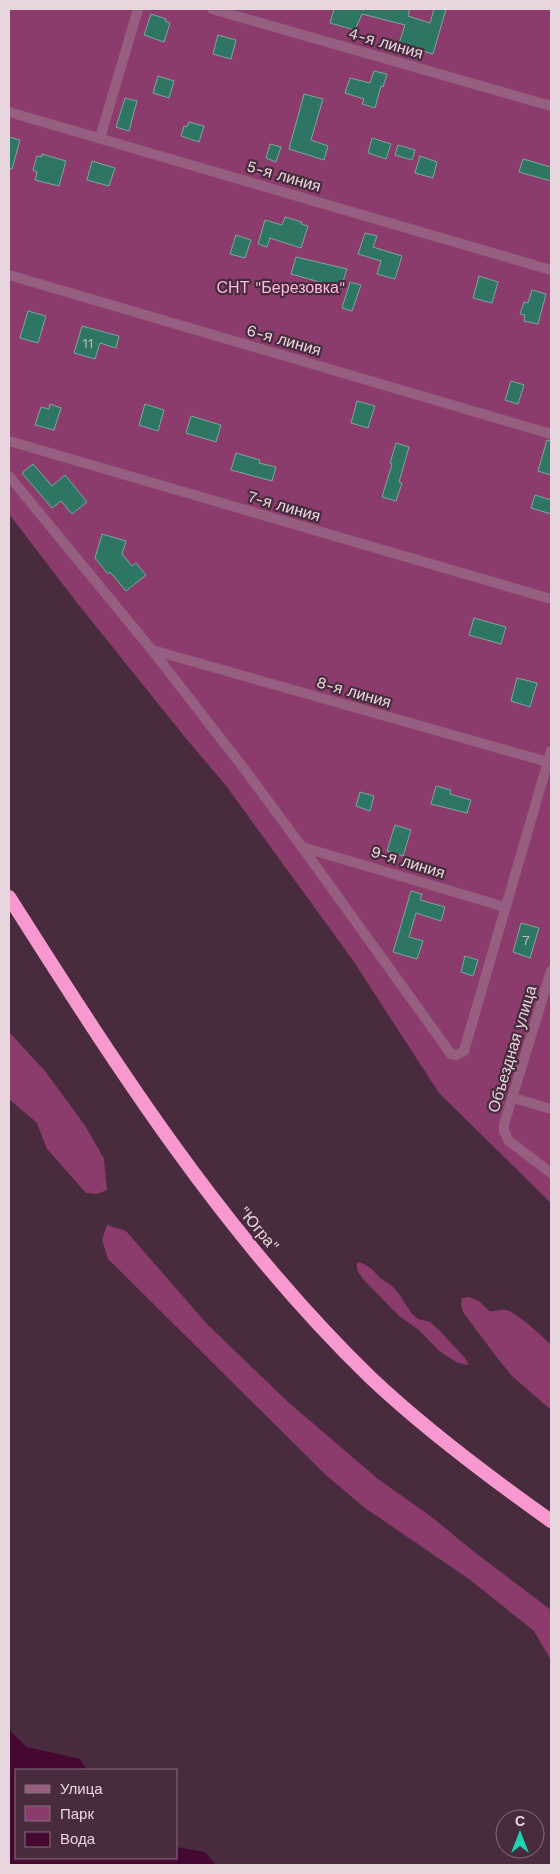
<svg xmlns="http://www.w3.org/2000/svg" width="560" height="1874" font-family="'Work Sans',sans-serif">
  <rect width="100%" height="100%" fill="#482b3c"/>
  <g fill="#8b3c6d">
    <path d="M9,9H551V1203L439,1093L352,959L227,787L184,736L78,604L9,514Z"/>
    <path d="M9,1032L45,1071L86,1127L104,1159L107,1190L97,1194L86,1193L47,1149L37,1123L9,1099Z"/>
    <path d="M107,1225L126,1231L207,1324L288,1402L378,1479L433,1518L473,1551L551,1610V1660L534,1631L469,1579L365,1508L327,1476L108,1259L102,1240Z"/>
    <path d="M357,1262L364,1264L373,1270L380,1278L392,1286L399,1294L412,1314L418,1319L430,1322L438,1329L465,1358L469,1365L458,1363L439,1351L419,1330L399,1316L363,1279L357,1270Z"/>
    <path d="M469,1297L479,1301L489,1311C495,1312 500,1309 506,1310C516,1312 543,1337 551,1345V1410L512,1376L498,1359L463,1312L461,1304L462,1298Z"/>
  </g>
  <path fill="#450831" d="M9,1730L27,1747L80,1759L87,1770H16V1858H176V1847L205,1852L216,1865H9Z"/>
  <g fill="#2f7564" stroke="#7ea89c">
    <path d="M334,9H410L408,16L430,23L434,9H446L433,54L399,44L405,25L362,14L355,30L330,23Z"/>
    <path d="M151,14L166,19L165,21L170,23L164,42L144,35Z"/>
    <path d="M218,35L236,40L231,59L213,54Z"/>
    <path d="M374,71L387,74L383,87L381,86L375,108L362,104L364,99L345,93L350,78L370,83Z"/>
    <path d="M158,76L174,81L169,98L153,93Z"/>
    <path d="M304,94L323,99L311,140L328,146L324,160L289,149Z"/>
    <path d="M125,98L137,101L129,131L116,127Z"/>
    <path d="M189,122L204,126L199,142L181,136L184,126L187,127Z"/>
    <path d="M9,137L20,140L12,169L9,168Z"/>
    <path d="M372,138L391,144L386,159L368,153Z"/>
    <path d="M270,144L281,147L276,162L266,158Z"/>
    <path d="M398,145L415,150L412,160L395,155Z"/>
    <path d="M42,154L66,161L59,186L35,180L37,172L33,170L37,156L42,157Z"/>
    <path d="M420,156L437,162L433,178L415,173Z"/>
    <path d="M523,159L551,167V181L519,172Z"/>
    <path d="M92,161L115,168L109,186L87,180Z"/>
    <path d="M285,217L302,222L301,224L308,226L301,248L270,238L267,247L258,244L265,220L282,225Z"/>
    <path d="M365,233L377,236L373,247L402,256L395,279L377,274L381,261L358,254Z"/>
    <path d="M236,235L251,240L245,258L230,254Z"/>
    <path d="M296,257L347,269L341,288L291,274Z"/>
    <path d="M479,276L498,282L492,303L473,298Z"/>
    <path d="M350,282L361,285L352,311L342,308Z"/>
    <path d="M532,290L546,294L538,324L524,321L525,315L520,314L524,302L528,303Z"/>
    <path d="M28,311L46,316L38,343L20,338Z"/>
    <path d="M82,326L119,336L116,348L100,343L95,359L74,353Z"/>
    <path d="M511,381L524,385L518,404L505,400Z"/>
    <path d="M357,401L375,406L368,428L351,423Z"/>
    <path d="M50,404L61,408L54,430L35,425L41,407L49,409Z"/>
    <path d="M145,404L164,410L158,431L139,425Z"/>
    <path d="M191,416L221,425L216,442L186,433Z"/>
    <path d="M547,440L551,441V475L538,471Z"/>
    <path d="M396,443L409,447L399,482L402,483L396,501L382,497L392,464L390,463Z"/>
    <path d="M236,453L260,460L259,463L276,467L272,481L231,470Z"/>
    <path d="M33,464L52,486L65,475L87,502L72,514L61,501L52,508L22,473Z"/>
    <path d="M535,495L551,500V514L531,508Z"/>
    <path d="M102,534L126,541L122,554L132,566L136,563L146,575L126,591L110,572L108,574L95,558Z"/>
    <path d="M474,618L506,627L501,644L469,635Z"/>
    <path d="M517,678L537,683L530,707L511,701Z"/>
    <path d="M436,786L451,790L450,794L471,800L467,813L431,804Z"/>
    <path d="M360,792L374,796L370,811L356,806Z"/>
    <path d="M395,825L411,830L403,856L387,851Z"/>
    <path d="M411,891L422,894L420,900L445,907L441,921L416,913L409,937L423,941L417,959L393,952Z"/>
    <path d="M521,923L539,928L530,958L513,952Z"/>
    <path d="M465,956L478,960L473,976L461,972Z"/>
  </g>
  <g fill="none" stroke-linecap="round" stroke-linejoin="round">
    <g stroke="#975f7f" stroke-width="10">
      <path d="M212,9L551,106"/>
      <path d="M9,112L551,270"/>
      <path d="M100,138L138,9"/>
      <path d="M9,275L551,434"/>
      <path d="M9,441L551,599"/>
      <path d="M9,476L152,650L242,766L302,847L451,1054L456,1055L464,1051L551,751"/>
      <path d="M152,650L548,762"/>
      <path d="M302,847L505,907"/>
      <path d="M551,971L504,1124V1131L509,1141L551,1173"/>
      <path d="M513,1098L551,1109"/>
    </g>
    <path stroke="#f898d1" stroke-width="14" d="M9,897C117,1067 225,1237 371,1378C426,1430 489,1477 551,1521"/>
  </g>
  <g text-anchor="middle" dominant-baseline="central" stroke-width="4.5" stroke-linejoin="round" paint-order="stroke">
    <g font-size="14" fill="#babec0">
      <text x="88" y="343">11</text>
      <text x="526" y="940">7</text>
    </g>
    <g font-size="16" fill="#e8d6df" stroke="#482b3c">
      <text transform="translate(386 43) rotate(16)">4-я линия</text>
      <text transform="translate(284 176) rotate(16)">5-я линия</text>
      <text transform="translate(284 340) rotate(16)">6-я линия</text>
      <text transform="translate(284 506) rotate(16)">7-я линия</text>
      <text transform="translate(354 692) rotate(16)">8-я линия</text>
      <text transform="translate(408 862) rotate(17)">9-я линия</text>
      <text transform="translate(512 1049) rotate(-73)">Объездная улица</text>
      <text transform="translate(259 1229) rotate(50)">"Югра"</text>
    </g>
    <g font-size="16" fill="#ffbae0" stroke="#482b3c">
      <text x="281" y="287">СНТ "Березовка"</text>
    </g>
  </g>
  <rect width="560" height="1874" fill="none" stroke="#e8d6df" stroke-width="20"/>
  <rect x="15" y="1769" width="162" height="90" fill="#482b3c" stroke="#886f7d"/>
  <rect x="25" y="1785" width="25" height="8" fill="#975f7f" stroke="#886f7d"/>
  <text x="60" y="1794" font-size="15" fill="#e8d6df">Улица</text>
  <rect x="25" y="1806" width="25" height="15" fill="#8b3c6d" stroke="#886f7d"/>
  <text x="60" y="1819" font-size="15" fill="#e8d6df">Парк</text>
  <rect x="25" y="1832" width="25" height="15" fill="#450831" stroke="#886f7d"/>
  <text x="60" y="1844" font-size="15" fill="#e8d6df">Вода</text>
  <g transform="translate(520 1834)"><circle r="24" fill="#482b3c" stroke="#886f7d"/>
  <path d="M0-4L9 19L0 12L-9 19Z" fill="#1bd5b1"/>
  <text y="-8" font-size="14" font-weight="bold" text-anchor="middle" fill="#e8d6df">С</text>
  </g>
</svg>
